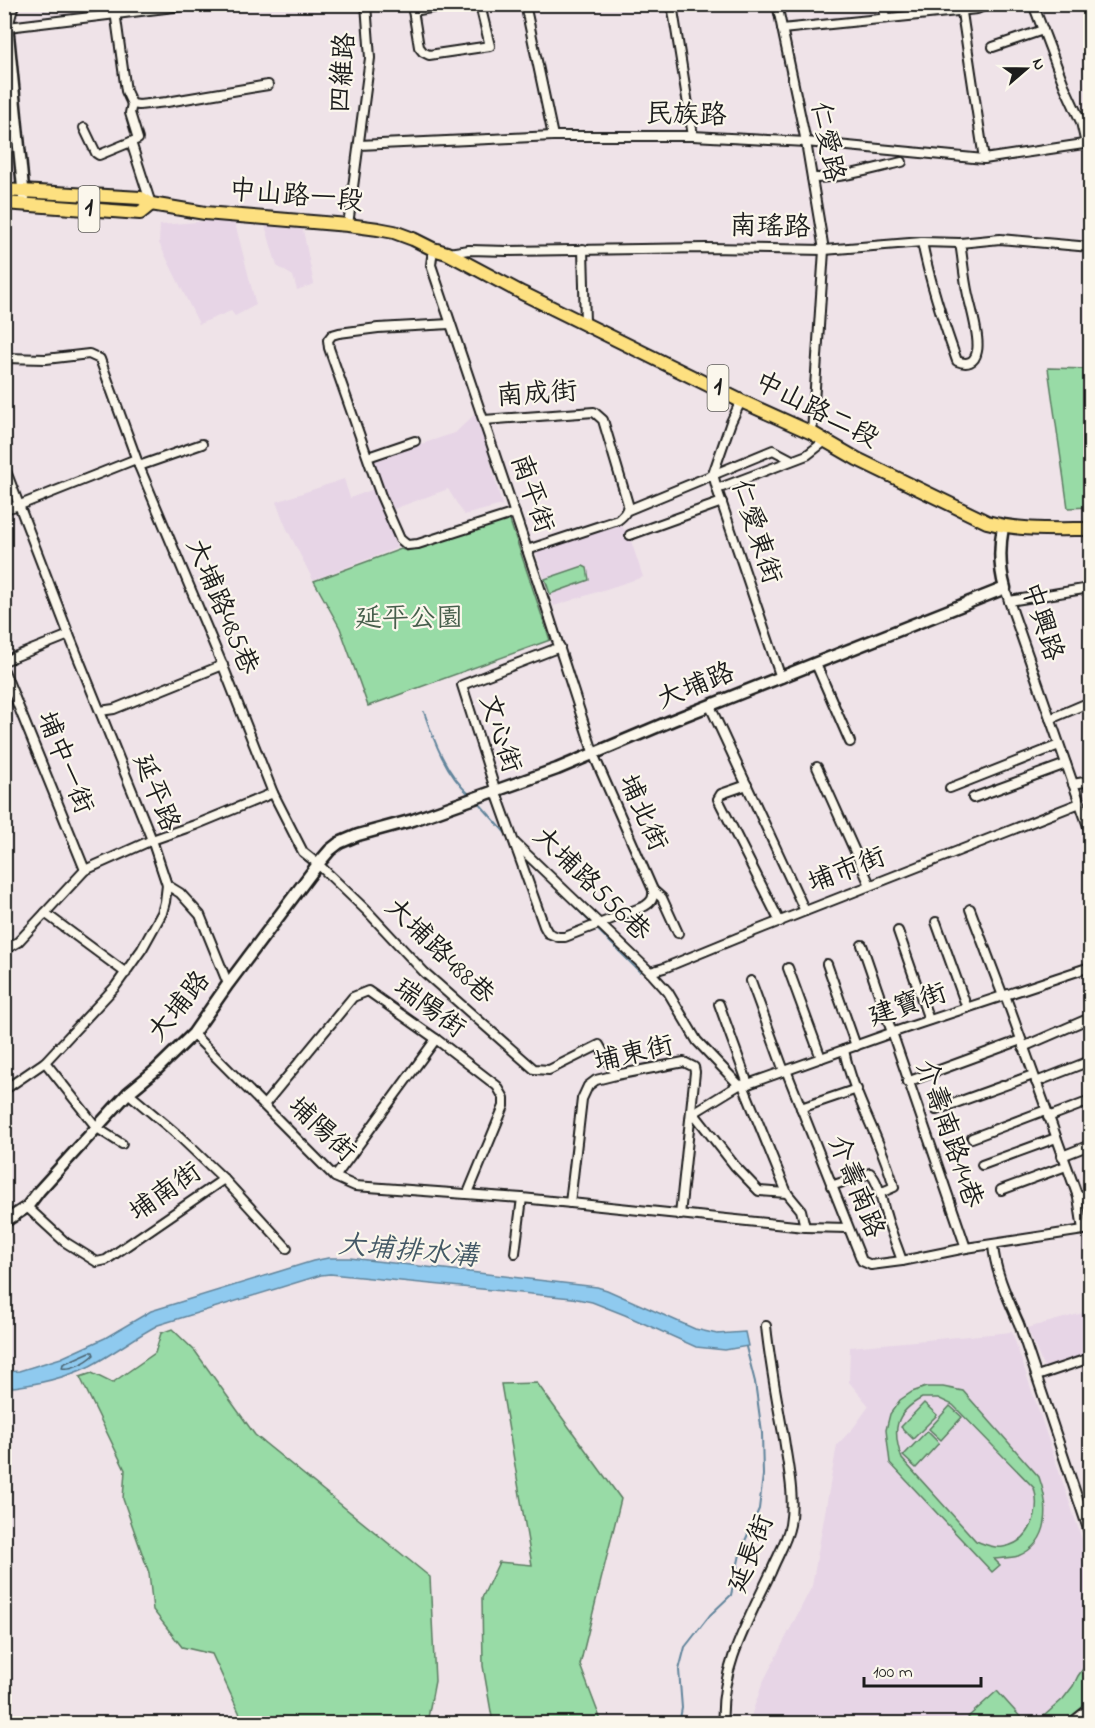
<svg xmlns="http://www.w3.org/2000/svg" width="1095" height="1728" font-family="'Indie Flower','LXGW WenKai TC',sans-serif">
  <rect width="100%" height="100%" fill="#efe3e8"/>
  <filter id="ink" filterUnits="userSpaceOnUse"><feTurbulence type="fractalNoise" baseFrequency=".0167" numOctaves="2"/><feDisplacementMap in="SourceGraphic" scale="12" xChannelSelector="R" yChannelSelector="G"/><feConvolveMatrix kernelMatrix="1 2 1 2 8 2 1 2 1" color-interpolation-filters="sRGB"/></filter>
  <g filter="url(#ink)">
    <g fill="#e7d5e6">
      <path d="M234,219L256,305L235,316L231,311L199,324L159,243L160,225Z"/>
      <path d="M264,222L302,225L314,284L297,290L293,276L277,266Z"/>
      <path d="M477,412L502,505L464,515L448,489L391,510L372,460L455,433Z"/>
      <path d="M344,479L350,498L374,489L397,548L313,580L286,527L276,502Z"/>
      <path d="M620,522L624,530L627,529L643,577L554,606L535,550Z"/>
      <path d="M1090,1311V1348L1079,1356L1044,1368L1027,1328Z"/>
      <path d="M1012,1332L1090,1563V1690L1053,1723L752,1724L751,1716L763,1682L812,1586L837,1445L854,1427L869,1406L849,1382L850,1347Z"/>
    </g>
    <g fill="#98dba6" stroke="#5a7c61" stroke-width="1.5" fill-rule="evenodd">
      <path d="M1048,368L1090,369V507L1068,508Z"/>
      <path d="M509,518L550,640L368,706L340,628L314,581L401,549L407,551Z"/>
      <path d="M583,566L587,568L589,580L550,594L545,579Z"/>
      <path d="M172,1329L195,1351L255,1435L430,1577L435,1681L427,1723H244L212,1654L182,1647L153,1610L149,1573L123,1499L125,1470L80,1377L92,1373L112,1383L155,1353L161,1333Z"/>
      <path d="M537,1383L621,1499L580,1665L602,1723H493L483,1666L482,1598L499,1562L532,1565L501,1384Z"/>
      <path d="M926,1387H943L963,1391L1039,1477C1049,1505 1052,1542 1018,1556C1011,1558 1002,1558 994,1559L1000,1565L992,1572L890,1463L886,1430L890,1414L900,1400L912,1392ZM922,1398H938L953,1405L1034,1488C1041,1511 1031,1543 1003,1547C994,1549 984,1544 976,1541L902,1459C892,1431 894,1413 922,1398Z"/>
      <path d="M924,1403L937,1415L913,1439L901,1427Z"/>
      <path d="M950,1406L962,1417L941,1440L929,1429Z"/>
      <path d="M927,1431L939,1443L916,1468L903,1456Z"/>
      <path d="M1090,1659V1723L1035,1724L1063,1699L1073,1686L1078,1676Z"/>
      <path d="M997,1691L1024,1721L1021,1723H973L968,1717Z"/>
    </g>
    <path fill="#8fcaef" stroke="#61849b" stroke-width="1.5" d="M328,1258H350L597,1287L607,1290L695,1329L717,1334L745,1332L748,1346L725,1350L696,1347L625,1315L592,1302L572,1298L330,1274L321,1275L158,1325C135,1337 113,1354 90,1366C63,1379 34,1385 5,1388V1372L19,1371L61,1358L105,1338L151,1311L313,1261Z"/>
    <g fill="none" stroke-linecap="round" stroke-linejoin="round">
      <path stroke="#4a6270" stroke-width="1.5" d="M90,1352H93L94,1355C87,1362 71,1370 62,1368L63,1364Z"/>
      <g stroke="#61849b" stroke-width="2">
        <path d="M424,712C434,741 446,774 470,795"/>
        <path d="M477,801L509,837"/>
        <path d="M545,877L592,924"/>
        <path d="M596,928L640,972"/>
        <path d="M679,1724L682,1708L679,1670L685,1647L710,1615L731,1595L741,1550L759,1509L763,1475L762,1433L755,1382L746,1347"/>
      </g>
      <defs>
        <g id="street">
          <path d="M114,4L126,91L132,104"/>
          <path d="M412,4L419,47L423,52L429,55L490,46L481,9"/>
          <path d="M525,4L553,136"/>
          <path d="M672,4L693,136"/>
          <path d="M777,4L806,142L824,250L812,433"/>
          <path d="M883,4L885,18"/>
          <path d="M1033,4L1064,85L1081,122L1086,144"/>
          <path d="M961,6L984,159"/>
          <path d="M413,11L454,4"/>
          <path d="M9,23L14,4"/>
          <path d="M8,27L199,4"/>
          <path d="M782,29L977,9L988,4"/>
          <path d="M993,47L1043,30"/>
          <path d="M132,104L139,105L167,102L268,85"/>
          <path d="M84,128L96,153L99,155L138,139L130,113L132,104"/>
          <path d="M131,142L151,204"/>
          <path d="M359,145L553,136H693L806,142L984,159L1090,143"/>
          <path d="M812,178C843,178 872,169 902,162"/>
          <path d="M348,225L370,58L366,4"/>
          <path d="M922,242C930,283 943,322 957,361C967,365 975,363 977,351C980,338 971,308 968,295C964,278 963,260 960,243"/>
          <path d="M433,249L431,265L544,600L595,758L653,890C654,899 651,902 645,906L565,937H558L548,933L544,926L496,792L462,685L560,647"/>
          <path d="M583,249L585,323"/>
          <path d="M448,253L469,250L508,251L706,248L824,250L922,242L960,243L1000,239L1090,247"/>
          <path d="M450,324L378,328L339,333L332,335L328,340L329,348L381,496L400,539L407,545L418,544L515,513"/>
          <path d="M4,358L46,359L89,354L100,359L139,466L225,671L273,793L303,852L318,864L367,911L424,972L534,1069L549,1070L599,1045L616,1075"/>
          <path d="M741,401L731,422L713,474L717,489L781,678"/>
          <path d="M484,420L594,412L603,420L628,504C627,512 624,515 618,520L527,550"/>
          <path d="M368,457L415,441"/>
          <path d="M4,466L69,635L152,840L167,885L165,902L162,913L142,949L115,987L45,1062L4,1090"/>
          <path d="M139,466L202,444"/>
          <path d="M717,489L807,455L825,441"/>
          <path d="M4,509L20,505L136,459"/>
          <path d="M628,510L773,450L792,460"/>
          <path d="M630,535L722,502"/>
          <path d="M1005,588L1009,601L1090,832"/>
          <path d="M1009,601L1090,588"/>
          <path d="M4,661L69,635"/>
          <path d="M816,664L850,742"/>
          <path d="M4,671L85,870"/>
          <path d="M710,706L805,911"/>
          <path d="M100,711L114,709L223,665"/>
          <path d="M1050,719L1090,702"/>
          <path d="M817,767L870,885"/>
          <path d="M1073,784L1090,781"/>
          <path d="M747,785L721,794L718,799L780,922"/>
          <path d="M950,788L1059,745"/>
          <path d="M973,798L1066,764"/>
          <path d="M515,843L650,972L668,992L697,1041L739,1085"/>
          <path d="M167,885L180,893L200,915L228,984"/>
          <path d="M653,890L662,898L678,933"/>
          <path d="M970,909L1003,996"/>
          <path d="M45,913L126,973"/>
          <path d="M936,922L967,1008"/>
          <path d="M898,931L929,1020"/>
          <path d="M862,945L966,1248"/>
          <path d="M4,950L18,942L85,870L152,840L195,825L273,793"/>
          <path d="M827,964L856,1046"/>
          <path d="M788,968L821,1058"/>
          <path d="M650,972L664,968L737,938L1080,803"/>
          <path d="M751,981L784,1071"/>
          <path d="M1005,995L1078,1197L1083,1230"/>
          <path d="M719,1004L748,1084"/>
          <path d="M193,1034L335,1177L355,1186L522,1198L805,1227L848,1228"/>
          <path d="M1023,1047L1090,1018"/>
          <path d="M844,1050C853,1096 882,1141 894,1187L880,1193"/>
          <path d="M45,1062L97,1128L122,1144"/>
          <path d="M786,1070L862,1261L871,1265L902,1261L966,1248L1090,1229"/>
          <path d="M907,1082L1021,1040"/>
          <path d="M1036,1082L1090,1061"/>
          <path d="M743,1085L787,1193L801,1210L805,1227"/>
          <path d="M128,1093L179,1136L224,1179L287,1248"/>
          <path d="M264,1105L353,997L368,991L436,1039L497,1086L504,1098V1106L468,1193"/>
          <path d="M801,1108L857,1089"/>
          <path d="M936,1110L1033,1075"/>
          <path d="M1048,1117L1090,1101"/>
          <path d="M972,1138L1046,1110"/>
          <path d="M1062,1156L1090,1145"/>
          <path d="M982,1165L1056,1138"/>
          <path d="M335,1177L436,1039"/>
          <path d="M831,1186L870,1173C880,1184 881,1201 886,1215C890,1230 897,1246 902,1261"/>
          <path d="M1001,1190L1066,1166"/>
          <path d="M787,1193L759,1191L735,1166L695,1115V1112L739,1085L748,1084L891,1033L1090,967"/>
          <path d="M1078,1197L1090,1194"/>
          <path d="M570,1203L582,1099L588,1086L596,1080L616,1075L684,1062L694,1067L695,1072L680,1215"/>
          <path d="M27,1207L65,1242L97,1262L106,1260L224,1179"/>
          <path d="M993,1245C995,1272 1008,1299 1019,1324L1090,1535"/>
          <path d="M515,1253L522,1198"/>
          <path d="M1037,1376L1090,1358"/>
          <path d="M723,1724C719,1670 749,1619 771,1572C777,1557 787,1541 790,1525C795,1496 788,1467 784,1439C777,1401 770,1364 766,1326"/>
          <path d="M1070,1724L1090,1708"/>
        </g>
        <g id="secondary">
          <path d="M5,4L24,198"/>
          <path d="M4,1222L27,1207L39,1191L128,1093L157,1069L193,1034L228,984L318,864L330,850L339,843L358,835L413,820L557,769L673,720L1005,588C999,567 999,548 1003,527"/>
        </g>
        <g id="primary">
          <path d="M4,190L141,198L151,204L205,213L348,225L378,229L394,232L413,239L433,249L447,253L522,293L741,401L812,433L857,459L987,522C1021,531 1056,529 1090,529"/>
          <path d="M4,203L140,213L151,204"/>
        </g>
      </defs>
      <use href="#street" stroke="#1c1c1c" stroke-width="12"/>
      <use href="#secondary" stroke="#1c1c1c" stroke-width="15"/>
      <use href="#primary" stroke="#1c1c1c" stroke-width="16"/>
      <use href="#street" stroke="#fbf7ec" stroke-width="8"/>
      <use href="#secondary" stroke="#fbf7ec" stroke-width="10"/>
      <use href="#primary" stroke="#fde080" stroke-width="12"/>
    </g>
  </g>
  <g text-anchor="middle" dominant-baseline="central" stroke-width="4.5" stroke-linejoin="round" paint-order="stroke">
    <g fill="#fbf7ec" stroke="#5f5e5a" stroke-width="1.5">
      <rect x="78.5" y="186" width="21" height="46" rx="4.5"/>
      <rect x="707.5" y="365" width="21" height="46" rx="4.5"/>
    </g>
    <g font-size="26" font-weight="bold" fill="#1c1c1c">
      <text x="89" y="209">1</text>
      <text x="718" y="388">1</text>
    </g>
    <g font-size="27" fill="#1c1c1c" stroke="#fbf7ec">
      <text transform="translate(344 73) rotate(-86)">四維路</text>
      <text transform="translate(686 116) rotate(1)">民族路</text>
      <text transform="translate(826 142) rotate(79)">仁愛路</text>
      <text transform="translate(296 197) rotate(5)">中山路一段</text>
      <text transform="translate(770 228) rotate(1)">南瑤路</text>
      <text transform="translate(537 395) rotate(-4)">南成街</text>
      <text transform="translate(816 411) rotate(27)">中山路二段</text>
      <text transform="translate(531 494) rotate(71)">南平街</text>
      <text transform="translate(755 532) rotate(72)">仁愛東街</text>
      <text transform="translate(221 607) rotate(67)">大埔路485巷</text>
      <text transform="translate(1041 622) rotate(72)">中興路</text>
      <text transform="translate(696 687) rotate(-22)">大埔路</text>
      <text transform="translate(499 734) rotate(72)">文心街</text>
      <text transform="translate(64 763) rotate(68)">埔中一街</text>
      <text transform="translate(155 793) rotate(68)">延平路</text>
      <text transform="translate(642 813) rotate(66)">埔北街</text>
      <text transform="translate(847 871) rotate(-21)">埔市街</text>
      <text transform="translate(591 885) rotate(44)">大埔路556巷</text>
      <text transform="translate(439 952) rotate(44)">大埔路488巷</text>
      <text transform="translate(908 1006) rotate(-19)">建寶街</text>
      <text transform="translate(180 1007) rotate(-51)">大埔路</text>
      <text transform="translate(429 1009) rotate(36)">瑞陽街</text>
      <text transform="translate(634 1055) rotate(-13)">埔東街</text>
      <text transform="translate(321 1130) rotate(43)">埔陽街</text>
      <text transform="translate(948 1134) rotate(71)">介壽南路14巷</text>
      <text transform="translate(855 1187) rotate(68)">介壽南路</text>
      <text transform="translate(166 1193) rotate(-35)">埔南街</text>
      <text transform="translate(752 1554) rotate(-69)">延長街</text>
    </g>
    <g font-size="27" fill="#475f4c" stroke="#fbf7ec">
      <text x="409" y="619">延平公園</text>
    </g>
    <g font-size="28" font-style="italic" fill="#445966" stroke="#fbf7ec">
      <text transform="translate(408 1252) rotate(5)">大埔排水溝</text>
    </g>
  </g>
  <rect width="1095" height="1728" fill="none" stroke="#fbf7ec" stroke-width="24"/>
  <rect x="12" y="12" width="1071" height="1704" fill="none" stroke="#1c1c1c" stroke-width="2" filter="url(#ink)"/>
  <g transform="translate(1026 69) rotate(70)" stroke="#fbf7ec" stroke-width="4.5" paint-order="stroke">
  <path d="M0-4.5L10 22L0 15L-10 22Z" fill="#1c1c1c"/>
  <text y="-9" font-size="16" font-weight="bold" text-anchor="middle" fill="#1c1c1c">N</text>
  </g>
  <path d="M864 1677v9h117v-9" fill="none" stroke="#1c1c1c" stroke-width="3"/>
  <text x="873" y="1677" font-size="18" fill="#1c1c1c" stroke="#fbf7ec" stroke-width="4.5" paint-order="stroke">100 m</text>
</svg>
